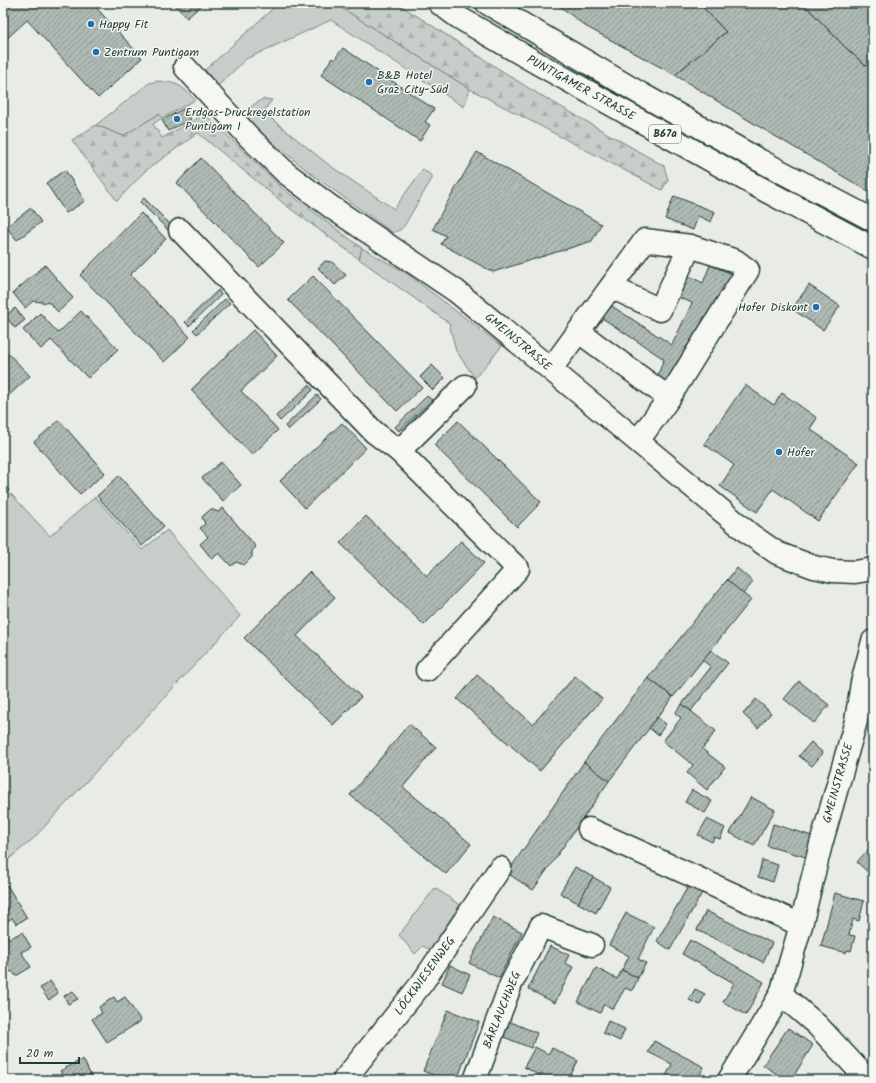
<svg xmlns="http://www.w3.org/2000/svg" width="876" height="1083" font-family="Kalam,sans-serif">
  <defs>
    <pattern id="forest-firs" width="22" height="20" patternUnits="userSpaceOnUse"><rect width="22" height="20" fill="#c7cec9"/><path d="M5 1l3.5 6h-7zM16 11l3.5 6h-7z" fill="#aab2ad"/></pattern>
    <pattern id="building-hatch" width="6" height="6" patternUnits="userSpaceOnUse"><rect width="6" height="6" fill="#b0bab5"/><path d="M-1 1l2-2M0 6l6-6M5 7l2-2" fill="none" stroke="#8f9894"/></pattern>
  </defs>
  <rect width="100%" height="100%" fill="#e9ebe7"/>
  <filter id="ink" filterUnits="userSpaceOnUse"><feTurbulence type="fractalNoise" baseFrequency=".025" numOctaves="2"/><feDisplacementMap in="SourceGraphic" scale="8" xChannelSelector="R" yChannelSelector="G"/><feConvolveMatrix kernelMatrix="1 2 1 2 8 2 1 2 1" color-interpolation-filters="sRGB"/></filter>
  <g filter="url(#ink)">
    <g fill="#c7cec9" stroke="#73867e">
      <path d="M279,3H334L470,89L464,107L331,20L246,59L218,86L205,70Z"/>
      <path d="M158,81C177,82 183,86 195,100L162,118L159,114L123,136L96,125L149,83Z"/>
      <path d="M263,99L272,100L263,112L329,165L394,209L423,169L433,177L404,226L400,230L393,233L310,173L244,119C245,108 255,104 263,99Z"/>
      <path d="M362,248L406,273L502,346L475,378L456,351L449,323L359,259Z"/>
      <path d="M11,494L50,536L95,497L142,550L167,530L240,616L33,839L3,864V500Z"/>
      <path d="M435,888L460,905L430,950L423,946L415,954L399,935Z"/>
    </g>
    <g fill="url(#forest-firs)" stroke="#73867e">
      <path d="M334,3H397L530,89L664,166L668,180L662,190L470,89Z"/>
      <path d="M159,114L162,118L153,124L162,138L205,114L283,189L362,248L359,259L288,207L198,133L145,171L117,201L72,140L96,125L123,136Z"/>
    </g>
    <g fill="url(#building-hatch)" stroke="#1f3d34">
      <path d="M3,3H92L142,58L98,98L27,20L3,42Z"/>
      <path d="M173,3H204L187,18Z"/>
      <path d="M556,3H699L726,32L675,75L585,26Z"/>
      <path d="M699,3H803L844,46L866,66L873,60V194L758,126L675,75L726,32Z"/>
      <path d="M803,3H873V60L866,66L844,46Z"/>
      <path d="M343,48L434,109L425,122L430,125L420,141L321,75L332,58L334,60Z"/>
      <path d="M185,108L191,119L168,131L162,120Z"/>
      <path d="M477,152L601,224L592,241L493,272L441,244L446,236L433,229L444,208Z"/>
      <path d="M201,158L284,243L259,267L177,183Z"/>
      <path d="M65,170L85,201L66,213L46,183Z"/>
      <path d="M674,196L715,212L711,222L698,216L693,230L665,219Z"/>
      <path d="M144,198L176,230L172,234L140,202Z"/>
      <path d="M31,208L41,222L17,240L6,227Z"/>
      <path d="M141,213L166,239L130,275L190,337L164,362L80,275Z"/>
      <path d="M325,261L332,262L346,275L335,285L318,268Z"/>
      <path d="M45,265L73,298L58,312L50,303L33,301L25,308L13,293Z"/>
      <path d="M710,265L735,275L715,321L704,317L674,385L657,377L664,359L596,314L604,301L672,345L692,303L678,297L689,276L703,283Z"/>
      <path d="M313,276L422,387L397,411L288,300Z"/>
      <path d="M809,285L840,306L823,330L792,309Z"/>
      <path d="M218,290L221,295L189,326L185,322Z"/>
      <path d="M225,299L230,303L197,334L193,330Z"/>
      <path d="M15,308L25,320L15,328L5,316Z"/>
      <path d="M81,311L118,349L88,378L51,340L41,349L23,330L40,313L58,333Z"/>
      <path d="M253,330L277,356L241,391L278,430L252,455L191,390Z"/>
      <path d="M3,348L30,376L6,398L3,395Z"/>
      <path d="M432,365L445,378L433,390L420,377Z"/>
      <path d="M309,385L313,390L280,421L276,416Z"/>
      <path d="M745,385L774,405L782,393L817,418L810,429L859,463L818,521L773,489L757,512L720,486L734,465L704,444Z"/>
      <path d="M317,395L321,399L288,430L285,426Z"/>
      <path d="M427,396L432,400L399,431L395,427Z"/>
      <path d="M59,420L105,473L80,494L34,442Z"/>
      <path d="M458,421L541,502L517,527L434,445Z"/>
      <path d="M342,423L366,448L305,508L280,481Z"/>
      <path d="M221,462L241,485L223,501L202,478Z"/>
      <path d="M119,476L164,526L142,546L97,496Z"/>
      <path d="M3,483L9,490L3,496Z"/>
      <path d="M223,508L256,547L252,551V557L244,565L236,562L231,566L219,553L212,559L200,544L208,537L200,528L205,524L202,517L211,509L218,512Z"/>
      <path d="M366,516L427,576L461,541L484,563L424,625L340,543Z"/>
      <path d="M737,568L753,582L743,594L727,580Z"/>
      <path d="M309,572L335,597L297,636L361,697L333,725L244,638Z"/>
      <path d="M727,580L751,600L673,697L648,678Z"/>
      <path d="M711,650L728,663L691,711L682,704L711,667L702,660Z"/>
      <path d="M477,675L533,724L575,676L602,699L540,771L457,699Z"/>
      <path d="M648,678L673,697L609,781L584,762Z"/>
      <path d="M799,681L829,705L814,723L784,699Z"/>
      <path d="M756,699L771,713L758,728L743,714Z"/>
      <path d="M682,704L716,731L702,749L725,767L707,790L687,773L693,765L663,741L681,718L675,713Z"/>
      <path d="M657,717L666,724L658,735L649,728Z"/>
      <path d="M409,724L436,747L403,787L471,844L446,874L350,795Z"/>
      <path d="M811,742L823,753L812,766L799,756Z"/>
      <path d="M584,762L609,781L533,890L507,873Z"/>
      <path d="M692,790L712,801L705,813L685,802Z"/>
      <path d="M751,797L775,810L754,846L730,833Z"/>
      <path d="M707,819L725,828L720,839L714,837L712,842L698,835Z"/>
      <path d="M773,824L812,836L806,857L767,846Z"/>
      <path d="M873,844V877L857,862Z"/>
      <path d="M762,860L778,865L773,882L758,877Z"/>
      <path d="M575,867L593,877L578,903L560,893Z"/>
      <path d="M593,877L610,887L596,913L578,903Z"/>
      <path d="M690,883L703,891L670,950L657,941Z"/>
      <path d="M7,885L27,918L16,924L12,918L3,924V887Z"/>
      <path d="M835,893L864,901L859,921L853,919L849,935L855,936L851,951L847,950L846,953L821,946Z"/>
      <path d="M706,911L772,943L763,962L697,930Z"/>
      <path d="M626,913L654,927L638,959L646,963L638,978L622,970L629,956L609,945Z"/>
      <path d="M493,917L522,932L499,978L469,963Z"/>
      <path d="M4,931L9,939L22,932L31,947L21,952L31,967L16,976L12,971L6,974L3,969V932Z"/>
      <path d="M690,940L764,982L746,1015L723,1002L734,983L682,954Z"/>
      <path d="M550,946L569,955L565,963L573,967L555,1003L528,989Z"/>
      <path d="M450,965L470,975L462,992L442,983Z"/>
      <path d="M596,968L617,979L622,970L638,978L632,991L625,988L613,1009L604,1004L600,1013L578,1002Z"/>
      <path d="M50,981L58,993L49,1000L40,988Z"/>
      <path d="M695,989L705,994L700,1005L689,1000Z"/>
      <path d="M73,991L78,999L68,1004L64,996Z"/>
      <path d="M114,997L117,1002L125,997L141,1021L107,1042L92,1019L102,1013L99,1007Z"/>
      <path d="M448,1010L479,1022L457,1080H446L423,1071Z"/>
      <path d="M506,1020L537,1033L531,1048L499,1035Z"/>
      <path d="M608,1021L625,1029L620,1041L603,1033Z"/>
      <path d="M788,1028L813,1045L791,1080H786L763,1065Z"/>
      <path d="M654,1041L704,1067L700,1074L707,1078L706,1080H664L672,1064L648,1052Z"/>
      <path d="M535,1047L548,1054L552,1048L578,1061L568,1080H548L524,1067Z"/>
      <path d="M83,1059L93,1080H60L64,1078L60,1071Z"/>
    </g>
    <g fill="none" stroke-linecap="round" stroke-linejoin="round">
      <defs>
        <g id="minor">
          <path d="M185,67L249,137L286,173L331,207L456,291L751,535L777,553L814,567L833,571L855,572L873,569"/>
          <path d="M180,230L374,432L399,451L465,386"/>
          <path d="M611,287L660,310L690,246"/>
          <path d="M579,332L669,398L638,441"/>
          <path d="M551,369L645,240L690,246L736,261L748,270L669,398"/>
          <path d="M399,451L518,569L427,670"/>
          <path d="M589,829L801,925"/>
          <path d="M781,994L817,1025L868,1080"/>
          <path d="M344,1080L422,983L500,868"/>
          <path d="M475,1080L511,984L541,926L592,945"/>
          <path d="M729,1080L781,994L801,925L821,844L856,721L862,683L873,641"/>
        </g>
        <g id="major">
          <path d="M439,3L458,17L537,63L755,185L873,248"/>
          <path d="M487,3L641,94L759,160L873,220"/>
        </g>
      </defs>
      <use href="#minor" stroke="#1f3d34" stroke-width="25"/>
      <use href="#major" stroke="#1f3d34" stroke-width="25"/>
      <use href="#minor" stroke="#f6f6f2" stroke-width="22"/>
      <use href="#major" stroke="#f6f6f2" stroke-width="22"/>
    </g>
  </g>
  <g fill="#1f6fb2" stroke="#f6f6f2" stroke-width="1.5">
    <circle cx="91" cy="24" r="4"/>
    <circle cx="96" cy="52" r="4"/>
    <circle cx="369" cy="82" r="4"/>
    <circle cx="177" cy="119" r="4"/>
    <circle cx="816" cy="307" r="4"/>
    <circle cx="779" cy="452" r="4"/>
  </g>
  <g text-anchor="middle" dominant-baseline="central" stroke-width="3" stroke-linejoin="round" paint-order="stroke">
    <rect fill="#f6f6f2" stroke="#60746d" stroke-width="1" x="649" y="125" width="32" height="18" rx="3"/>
    <g font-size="11" font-weight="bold" fill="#1f3d34">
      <text x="665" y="134">B67a</text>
    </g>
    <g font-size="12" fill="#1f3d34" stroke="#f6f6f2" text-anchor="start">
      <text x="99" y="24">Happy Fit</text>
      <text x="104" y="52">Zentrum Puntigam</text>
      <text x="377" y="75">B&amp;B Hotel<tspan x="377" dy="14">Graz City-Süd</tspan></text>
      <text x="185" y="112">Erdgas-Druckregelstation<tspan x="185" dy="14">Puntigam 1</tspan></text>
      <text x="808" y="307" text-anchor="end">Hofer Diskont</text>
      <text x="787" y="452">Hofer</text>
    </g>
    <g font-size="12" fill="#1f3d34" stroke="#f6f6f2">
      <text transform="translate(581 88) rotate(29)">PUNTIGAMER STRASSE</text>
      <text transform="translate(518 342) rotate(40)">GMEINSTRASSE</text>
      <text transform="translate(838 783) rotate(-74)">GMEINSTRASSE</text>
      <text transform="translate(425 976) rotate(-54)">LÖCKWIESENWEG</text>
      <text transform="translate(502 1010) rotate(-68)">BÄRLAUCHWEG</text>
    </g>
  </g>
  <rect width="876" height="1083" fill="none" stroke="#f6f6f2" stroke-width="16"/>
  <rect x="8" y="8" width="860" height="1067" fill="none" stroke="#1f3d34" stroke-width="1.5" filter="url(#ink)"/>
  <path d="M20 1057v6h59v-6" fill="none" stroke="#1f3d34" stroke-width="2"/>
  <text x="26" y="1057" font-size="12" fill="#1f3d34" stroke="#f6f6f2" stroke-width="3" paint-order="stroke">20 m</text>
</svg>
